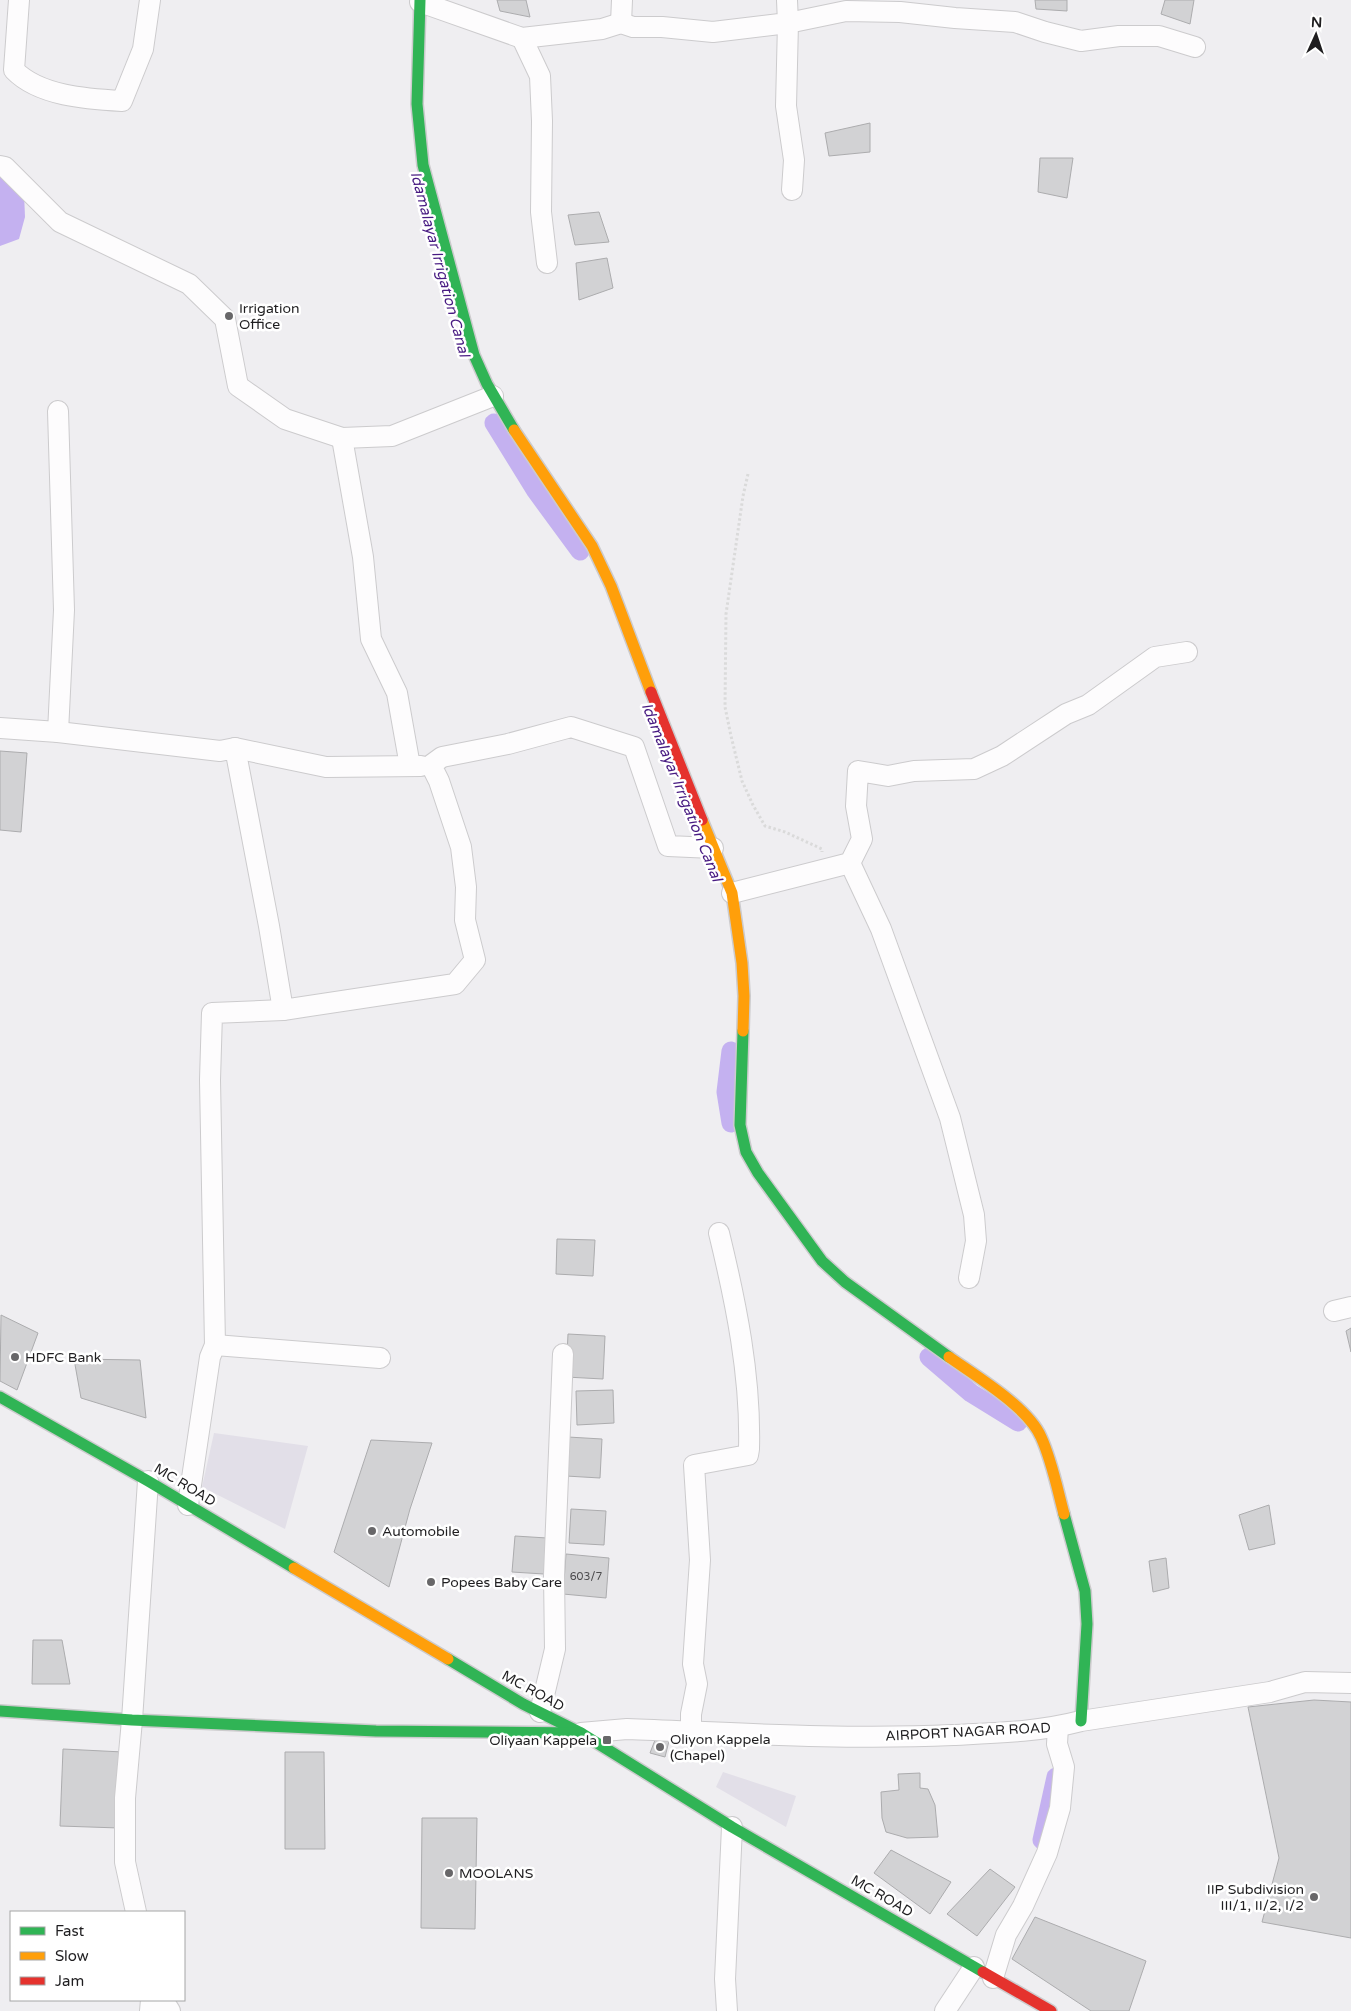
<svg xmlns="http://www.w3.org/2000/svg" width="1351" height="2011" font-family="'Varela Round',sans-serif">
  <rect width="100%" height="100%" fill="#efeef1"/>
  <g fill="#e2dfe8">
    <path d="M214,1433L308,1446L285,1529L202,1487Z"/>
    <path d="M723,1772L796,1796L786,1827L716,1787Z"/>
  </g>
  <path fill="#c4b1f0" d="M0,175L24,193L25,217L19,239L0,246Z"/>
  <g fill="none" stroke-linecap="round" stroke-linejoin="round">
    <g stroke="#c4b1f0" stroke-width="19">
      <path d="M494,423L536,491L580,551"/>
      <path d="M731,1123L726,1092L731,1051"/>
      <path d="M929,1357L971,1393L1018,1422"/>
      <path d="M1042,1840L1056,1777"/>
    </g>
  </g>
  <g fill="#d2d2d4" stroke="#acacae">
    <path d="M497,0H526L530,17L500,11Z"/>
    <path d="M1035,0H1067V11L1036,9Z"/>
    <path d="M1165,0H1194L1190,24L1161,14Z"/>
    <path d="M870,123V152L829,156L825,133Z"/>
    <path d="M1040,158H1073L1067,198L1038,192Z"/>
    <path d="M599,212L609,242L575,245L568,215Z"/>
    <path d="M607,258L613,288L579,300L576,263Z"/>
    <path d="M0,751L27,753L21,832L0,830Z"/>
    <path d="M557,1239L595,1240L593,1276L556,1274Z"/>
    <path d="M1,1315L38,1333L17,1390L0,1381Z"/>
    <path d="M1351,1328V1352L1346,1331Z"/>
    <path d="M568,1334L605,1336L603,1379L566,1377Z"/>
    <path d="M74,1359L140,1360L146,1418L81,1398Z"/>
    <path d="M613,1390L614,1423L577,1425L576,1391Z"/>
    <path d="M568,1437L602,1439L600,1478L566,1476Z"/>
    <path d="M371,1440L432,1443L410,1509L389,1587L334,1552Z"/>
    <path d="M1269,1505L1275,1544L1249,1550L1239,1515Z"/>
    <path d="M571,1509L606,1511L604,1545L569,1543Z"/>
    <path d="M515,1536L547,1538L544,1574L512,1572Z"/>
    <path d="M566,1554L609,1558L606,1598L563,1594Z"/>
    <path d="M1166,1558L1169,1588L1153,1592L1149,1561Z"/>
    <path d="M33,1640H62L70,1684H32Z"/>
    <path d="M1314,1700L1351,1702V1938L1262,1922L1279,1858L1248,1707Z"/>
    <path d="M655,1740L669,1741L665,1757L650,1753Z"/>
    <path d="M63,1749L123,1752L119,1828L60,1826Z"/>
    <path d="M285,1752H324L325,1849H285Z"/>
    <path d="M920,1773V1788L928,1789L935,1805L938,1837L907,1838L886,1832L882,1818L881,1792L899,1790L898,1774Z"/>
    <path d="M422,1818H477L475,1929L421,1928Z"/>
    <path d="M891,1850L951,1882L930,1914L874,1873Z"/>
    <path d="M990,1869L1015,1887L977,1936L947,1914Z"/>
    <path d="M1035,1917L1146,1961L1129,2011H1091L1012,1959Z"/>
  </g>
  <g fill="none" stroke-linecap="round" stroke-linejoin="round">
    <defs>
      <g id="street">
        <path d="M19,0L14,70C39,96 87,99 122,101L143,49L150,0"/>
        <path d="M420,2L522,38L602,29L621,23L633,27H662L713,32L788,23L787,0"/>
        <path d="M621,23L622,0"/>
        <path d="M522,38L540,76L542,121L541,212L547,263"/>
        <path d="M0,166L5,167L60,222L189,284L225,319L238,386L285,419L342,438L392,436L493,396"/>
        <path d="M792,190L794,160L786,106L788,23L846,11L900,12L955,18L1015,22L1045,32L1081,41L1119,36H1159L1195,47"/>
        <path d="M58,411L64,610L58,732"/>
        <path d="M342,438L363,557L371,639L397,693L410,766"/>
        <path d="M0,728L58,732L220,751L235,748L269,926L283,1010L455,984L475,960L465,920L466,887L461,847L439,781L431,765L442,757L508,744L571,727L634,747L668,846L713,848"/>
        <path d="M235,748L326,767L421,766"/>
        <path d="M850,863L881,929L950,1118L974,1215L976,1241L969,1278"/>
        <path d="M732,893L850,863L862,839L856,806L858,771L888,776L914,771L974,769L1002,756L1066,714L1088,705L1155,657L1187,652"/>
        <path d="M1334,1311L1351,1307"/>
        <path d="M215,1345L380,1358"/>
        <path d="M188,1505L210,1357L215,1345L210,1080L212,1013L283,1010"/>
        <path d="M540,1712L555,1649L554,1575L563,1354"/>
        <path d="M691,1731V1714L697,1684L693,1664L700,1560L694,1465L748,1455L749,1449C751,1376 736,1303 719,1233"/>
        <path d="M581,1733L627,1729C735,1733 844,1740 953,1735C996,1733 1039,1732 1081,1721L1270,1692L1305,1682L1351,1683"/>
        <path d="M136,1912L125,1862V1798L132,1720L148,1481"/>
        <path d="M993,1978L1006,1935L1023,1906L1047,1853L1060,1808L1064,1767L1057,1744L1058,1727"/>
        <path d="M163,2000L170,2011"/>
        <path d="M150,2011L151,2000"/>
        <path d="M727,2011L725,1979L732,1827"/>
        <path d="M945,2011L974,1967"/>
      </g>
      <g id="fast">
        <path d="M420,0L417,104L423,165L474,355L487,384L514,430"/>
        <path d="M743,1031L740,1125L746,1152L758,1173L822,1261L845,1282L949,1357"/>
        <path d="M0,1397L148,1481L294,1568"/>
        <path d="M1064,1514L1085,1591L1087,1624L1081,1721"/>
        <path d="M448,1659L523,1704L581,1733L732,1827L983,1972"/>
        <path d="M0,1711L132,1720L376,1731L581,1733"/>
      </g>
      <g id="slow">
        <path d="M514,430L592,546L611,586L651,692"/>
        <path d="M702,820L732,893L742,963L744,996L743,1031"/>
        <path d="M949,1357C976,1376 1028,1407 1041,1437C1052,1461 1057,1488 1064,1514"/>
        <path d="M294,1568L448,1659"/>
      </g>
      <g id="jam">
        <path d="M651,692L702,820"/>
        <path d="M983,1972L1051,2011"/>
      </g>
    </defs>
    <use href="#street" stroke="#cccbcd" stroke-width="22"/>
    <use href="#fast" stroke="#cccbcd" stroke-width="14"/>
    <use href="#slow" stroke="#cccbcd" stroke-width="14"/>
    <use href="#jam" stroke="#cccbcd" stroke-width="14"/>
    <path stroke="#dadada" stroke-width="3" stroke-dasharray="2.5 2.5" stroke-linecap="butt" d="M748,474L743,496L726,614L725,707L731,736L742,781L753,805L765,826L785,832L822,849V852"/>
    <use href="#street" stroke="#fdfcfd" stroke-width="20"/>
    <use href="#fast" stroke="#30b455" stroke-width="11"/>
    <use href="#slow" stroke="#ff9f0a" stroke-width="11"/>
    <use href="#jam" stroke="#e5322d" stroke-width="11"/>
  </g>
  <g fill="#686769" stroke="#fff" stroke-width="2">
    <circle cx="229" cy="316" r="5"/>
    <circle cx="15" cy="1357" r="5"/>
    <circle cx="372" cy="1531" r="5"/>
    <circle cx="431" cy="1582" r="5"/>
    <rect x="602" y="1735" width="10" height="10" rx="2.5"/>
    <circle cx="660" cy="1747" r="5"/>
    <circle cx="449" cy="1873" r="5"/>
    <circle cx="1314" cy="1897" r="5"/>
  </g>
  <g text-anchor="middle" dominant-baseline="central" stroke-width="5" stroke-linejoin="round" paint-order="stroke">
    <g font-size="11" fill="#4c4b4d">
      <text x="586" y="1576">603/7</text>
    </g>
    <g font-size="14" fill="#1f1e20" stroke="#fff" text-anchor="start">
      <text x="239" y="308">Irrigation<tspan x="239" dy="16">Office</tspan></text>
      <text x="25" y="1357">HDFC Bank</text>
      <text x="382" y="1531">Automobile</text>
      <text x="441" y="1582">Popees Baby Care</text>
      <text x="670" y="1739">Oliyon Kappela<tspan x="670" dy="16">(Chapel)</tspan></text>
      <text x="597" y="1740" text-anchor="end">Oliyaan Kappela</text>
      <text x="459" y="1873">MOOLANS</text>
      <text x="1304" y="1889" text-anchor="end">IIP Subdivision<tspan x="1304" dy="16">III/1, II/2, I/2</tspan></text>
    </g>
    <g font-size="14" fill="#1f1e20" stroke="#fff">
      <text transform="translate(185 1485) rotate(31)">MC ROAD</text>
      <text transform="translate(533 1691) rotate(29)">MC ROAD</text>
      <text transform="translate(968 1732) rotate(-3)">AIRPORT NAGAR ROAD</text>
      <text transform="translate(882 1896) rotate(30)">MC ROAD</text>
    </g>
    <g font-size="15" font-style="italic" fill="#481b82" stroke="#fff">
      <text transform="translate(440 264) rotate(75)">Idamalayar Irrigation Canal</text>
      <text transform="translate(682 792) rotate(68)">Idamalayar Irrigation Canal</text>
    </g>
  </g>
  <rect x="10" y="1911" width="175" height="90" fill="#ffffff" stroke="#a5a5a6"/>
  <rect x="20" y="1927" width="25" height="8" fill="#30b455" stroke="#a5a5a6"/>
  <text x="55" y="1936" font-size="15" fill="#1f1e20">Fast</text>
  <rect x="20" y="1952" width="25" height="8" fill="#ff9f0a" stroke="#a5a5a6"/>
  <text x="55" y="1961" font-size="15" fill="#1f1e20">Slow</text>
  <rect x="20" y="1977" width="25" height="8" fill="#e5322d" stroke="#a5a5a6"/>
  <text x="55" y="1986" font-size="15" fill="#1f1e20">Jam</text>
  <g transform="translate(1316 35) rotate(3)" stroke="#ffffff" stroke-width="4" paint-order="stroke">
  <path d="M0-4L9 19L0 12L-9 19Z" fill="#1f1e20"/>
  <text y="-8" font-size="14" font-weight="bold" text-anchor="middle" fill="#1f1e20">N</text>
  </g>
</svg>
